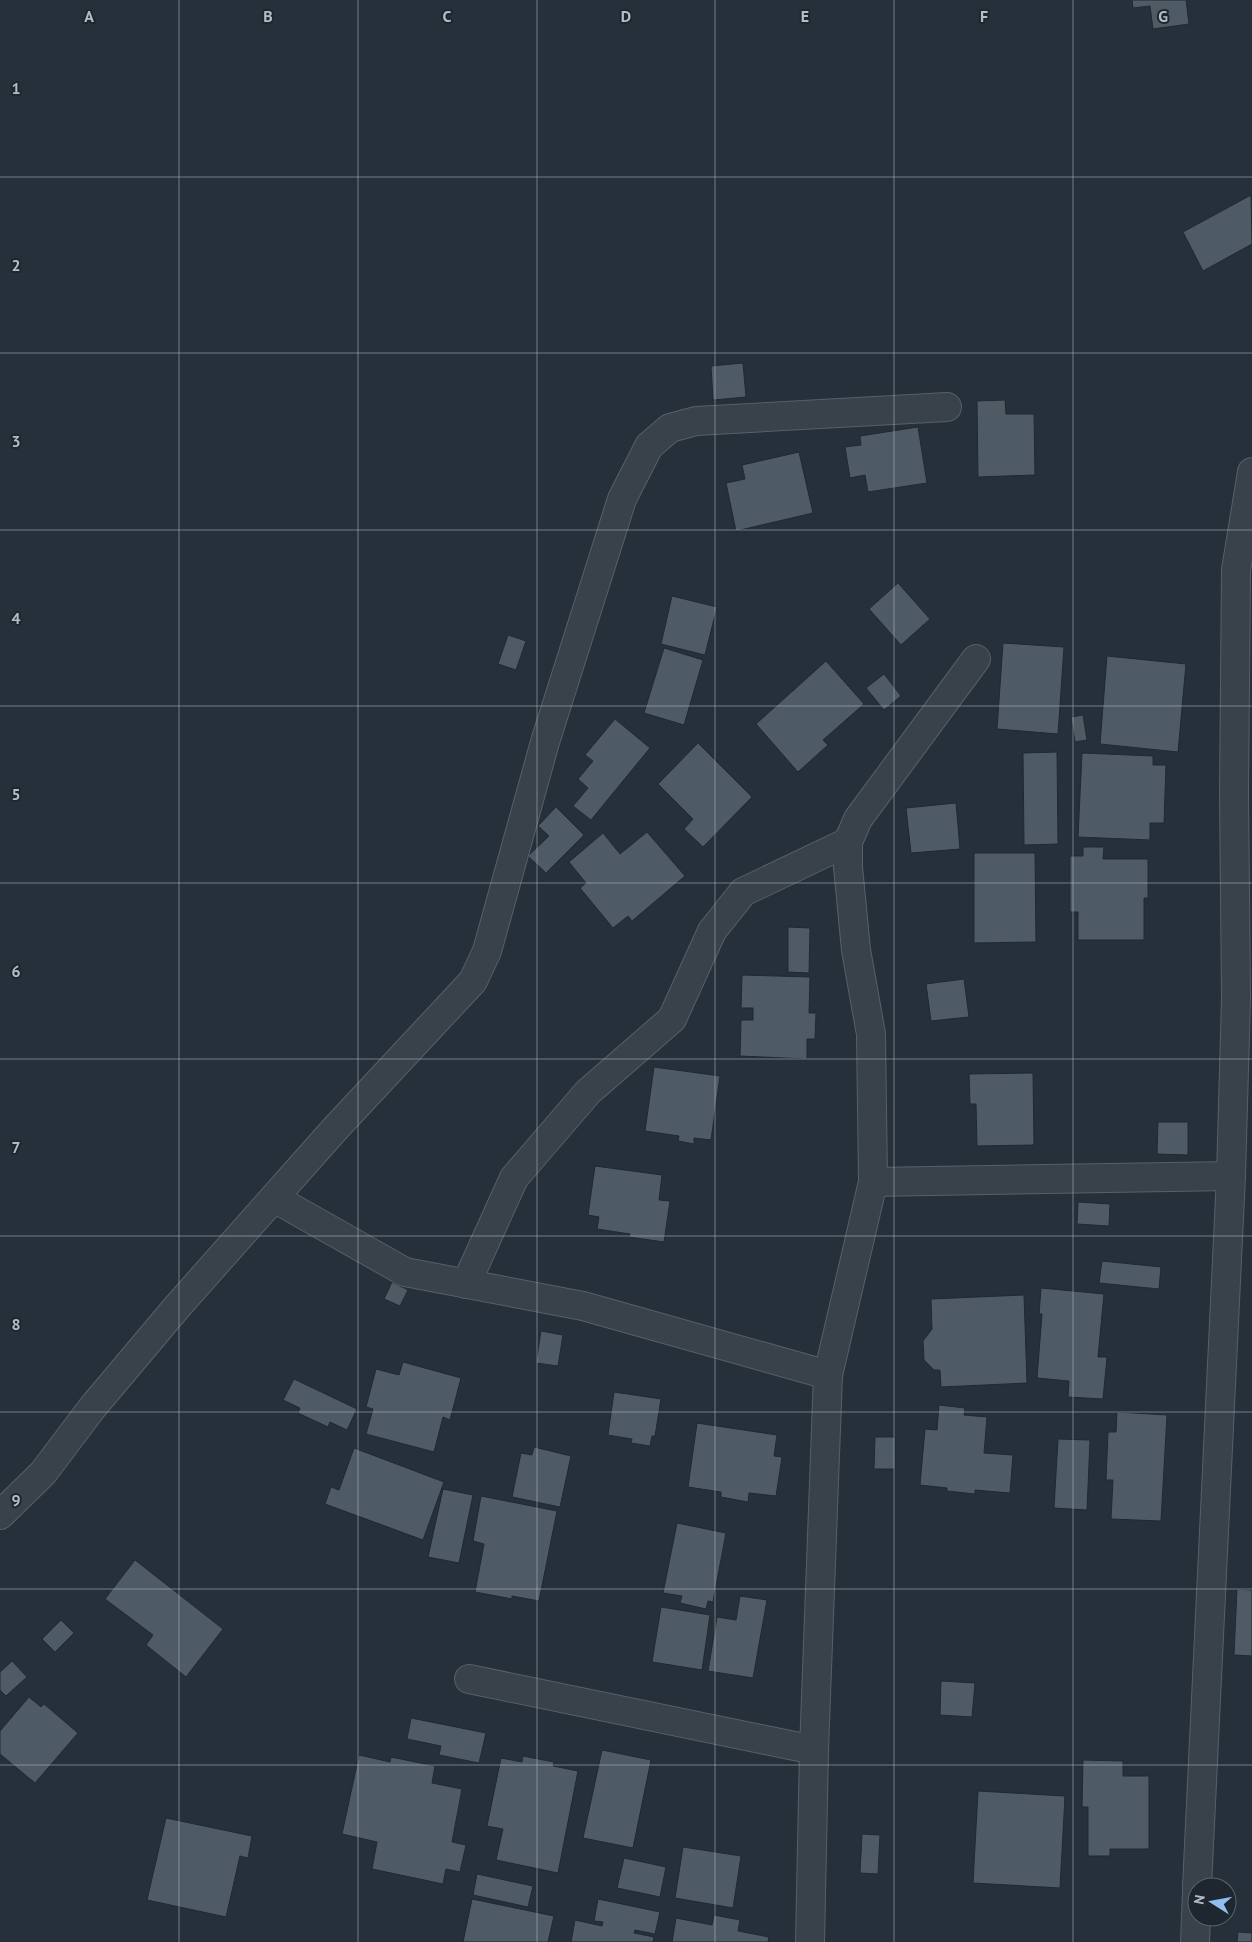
<svg xmlns="http://www.w3.org/2000/svg" width="1252" height="1942" font-family="'PT Sans',sans-serif">
  <rect width="100%" height="100%" fill="#25303a"/>
  <g fill="#4e5b65" stroke="#202932">
    <path d="M1132,0H1186L1189,24L1153,29L1150,6L1133,8Z"/>
    <path d="M1251,195L1252,244L1203,271L1183,232Z"/>
    <path d="M743,363L746,397L713,400L711,366Z"/>
    <path d="M1005,400L1006,414H1034L1035,475L978,477L977,401Z"/>
    <path d="M918,427L927,483L868,492L865,475L850,478L845,447L861,445L860,436Z"/>
    <path d="M799,452L813,513L736,531L726,483L745,479L742,465Z"/>
    <path d="M898,583L930,619L901,645L869,609Z"/>
    <path d="M672,596L717,607L705,655L661,644Z"/>
    <path d="M508,635L526,641L516,670L498,664Z"/>
    <path d="M1003,643L1064,647L1058,734L997,729Z"/>
    <path d="M664,648L703,660L684,725L644,713Z"/>
    <path d="M1107,656L1186,664L1178,752L1100,744Z"/>
    <path d="M826,661L864,704L823,740L828,745L798,772L756,724Z"/>
    <path d="M884,674L901,696L884,710L866,688Z"/>
    <path d="M1083,715L1087,740L1075,742L1071,717Z"/>
    <path d="M615,719L650,748L591,820L573,806L588,788L578,779L593,761L585,755Z"/>
    <path d="M698,743L752,797L703,847L684,829L693,819L658,784Z"/>
    <path d="M1057,752L1058,844L1024,845L1023,753Z"/>
    <path d="M1082,753L1153,756V765H1166L1164,823H1150V840L1078,837Z"/>
    <path d="M956,803L960,849L911,853L906,808Z"/>
    <path d="M556,807L584,835L546,873L528,856L549,836L538,826Z"/>
    <path d="M647,832L685,876L632,921L628,916L613,928L580,888L586,883L569,862L603,833L620,854Z"/>
    <path d="M1083,847H1104L1103,859H1148V898H1144V940H1078V912H1070V856H1083Z"/>
    <path d="M974,853H1035L1036,942L974,943Z"/>
    <path d="M788,927L810,928L809,973L788,972Z"/>
    <path d="M742,975L810,977L809,1013H816L815,1039H807V1059L740,1056L741,1020H753V1008H741Z"/>
    <path d="M964,979L969,1017L931,1021L926,984Z"/>
    <path d="M654,1067L720,1076L711,1140L694,1138V1144L678,1141L679,1136L645,1131Z"/>
    <path d="M1033,1073L1034,1145L977,1146L976,1104H970L969,1074Z"/>
    <path d="M1158,1122H1188V1155L1157,1154Z"/>
    <path d="M595,1166L662,1175L659,1200L670,1201L664,1242L629,1237L630,1234L597,1229L599,1217L588,1215Z"/>
    <path d="M1078,1202L1110,1204L1109,1226L1077,1224Z"/>
    <path d="M1102,1261L1161,1267L1159,1289L1099,1283Z"/>
    <path d="M392,1282L408,1290L400,1306L384,1299Z"/>
    <path d="M1041,1288L1104,1294L1098,1357H1107L1103,1399L1068,1397L1069,1381L1037,1378L1042,1314H1039Z"/>
    <path d="M1024,1295L1027,1383L941,1387L940,1370H934L924,1360L923,1341L932,1329L931,1299Z"/>
    <path d="M541,1331L563,1335L558,1366L536,1363Z"/>
    <path d="M403,1362L461,1378L450,1420L443,1417L434,1452L366,1434L373,1409L366,1407L376,1369L399,1375Z"/>
    <path d="M294,1379L357,1409L347,1430L330,1422L328,1427L298,1413L300,1408L283,1400Z"/>
    <path d="M614,1392L661,1399L655,1436H652L650,1446L631,1443L632,1439L608,1435Z"/>
    <path d="M939,1405L965,1408L964,1415L987,1417L984,1453L1013,1455L1010,1493L975,1490V1494L947,1491V1488L920,1485L925,1429L937,1430Z"/>
    <path d="M1117,1412L1167,1415L1161,1521L1111,1519L1113,1480H1106L1108,1432H1116Z"/>
    <path d="M697,1423L777,1435L774,1456L782,1457L776,1496L749,1493L748,1502L721,1497V1492L688,1487Z"/>
    <path d="M875,1437H895V1469H874Z"/>
    <path d="M1058,1439L1090,1440L1087,1510L1054,1508Z"/>
    <path d="M534,1447L571,1456L560,1507L512,1497L521,1453L532,1455Z"/>
    <path d="M354,1448L444,1482L423,1540L325,1504L331,1487L339,1490Z"/>
    <path d="M443,1489L473,1495L459,1563L428,1557Z"/>
    <path d="M481,1496L557,1511L539,1601L512,1596V1599L475,1592L484,1544L473,1541Z"/>
    <path d="M677,1523L726,1533L713,1602L708,1601L706,1609L680,1603L682,1596L663,1593Z"/>
    <path d="M135,1560L223,1629L186,1677L146,1645L153,1635L105,1599Z"/>
    <path d="M1237,1589L1252,1590V1656L1234,1655Z"/>
    <path d="M740,1596L767,1600L753,1678L708,1671L717,1617L736,1620Z"/>
    <path d="M661,1607L710,1615L702,1670L652,1662Z"/>
    <path d="M61,1620L74,1633L55,1652L42,1639Z"/>
    <path d="M12,1661L27,1677L6,1696L0,1690V1672Z"/>
    <path d="M941,1681L975,1683L972,1717L940,1715Z"/>
    <path d="M29,1697L41,1707L44,1704L78,1733L35,1783L0,1754V1731Z"/>
    <path d="M411,1718L486,1733L479,1763L439,1755L441,1746L407,1739Z"/>
    <path d="M602,1750L651,1760L633,1848L583,1838Z"/>
    <path d="M359,1755L390,1762L391,1757L435,1766L432,1783L462,1789L452,1842L466,1845L460,1872L446,1869L443,1884L372,1869L377,1842L342,1834Z"/>
    <path d="M523,1756L554,1762L553,1766L578,1771L558,1873L496,1860L503,1829L487,1826L501,1758L522,1762Z"/>
    <path d="M1083,1760L1123,1761V1776H1149V1849H1110V1856H1088V1807H1082Z"/>
    <path d="M978,1791L1065,1796L1060,1888L973,1883Z"/>
    <path d="M166,1818L252,1836L248,1858L240,1856L226,1917L147,1900Z"/>
    <path d="M862,1834L880,1835L878,1874L860,1873Z"/>
    <path d="M683,1847L741,1856L733,1908L675,1898Z"/>
    <path d="M624,1858L666,1867L660,1897L617,1888Z"/>
    <path d="M477,1874L533,1886L528,1907L473,1895Z"/>
    <path d="M472,1899L554,1916L548,1942H463Z"/>
    <path d="M598,1899L660,1912L655,1934L635,1930L634,1933L654,1937L653,1942H571L575,1920L602,1926L603,1922L594,1921Z"/>
    <path d="M714,1915L740,1920L738,1931L769,1937L768,1942H672L676,1918L712,1925Z"/>
    <path d="M1238,1932L1252,1933V1942H1237Z"/>
  </g>
  <g fill="none" stroke-linecap="round" stroke-linejoin="round">
    <defs>
      <g id="minor">
        <path d="M873,1182L1231,1176"/>
        <path d="M274,1198L405,1272L583,1306L828,1375"/>
        <path d="M466,1284L514,1178L588,1092L672,1019L712,931L743,892L848,842"/>
        <path d="M0,1515L43,1473L92,1408L177,1307L334,1130L473,981L487,951L545,742L622,499L649,446L670,428L696,421L947,407"/>
        <path d="M469,1679L814,1750"/>
        <path d="M1197,1887L1231,1176L1236,998L1234,793L1236,570L1252,472"/>
        <path d="M810,1942L814,1750L828,1375L873,1182L871,1034L856,950L848,867V842L858,819L976,659"/>
        <path d="M1195,1942L1197,1891"/>
      </g>
    </defs>
    <use href="#minor" stroke="#576069" stroke-width="30"/>
    <use href="#minor" stroke="#39424b" stroke-width="28"/>
  </g>
  <path fill="none" stroke="#b4bdc6" stroke-width="1" stroke-opacity="0.55" d="M179,0V1942M358,0V1942M537,0V1942M715,0V1942M894,0V1942M1073,0V1942M0,177H1252M0,353H1252M0,530H1252M0,706H1252M0,883H1252M0,1059H1252M0,1236H1252M0,1412H1252M0,1589H1252M0,1765H1252"/>
  <g font-size="16" text-anchor="middle" font-weight="bold" fill="#b4bdc6" stroke="#1e2730" stroke-width="4" stroke-linejoin="round" paint-order="stroke">
    <text x="89" y="22">A</text>
    <text x="268" y="22">B</text>
    <text x="447" y="22">C</text>
    <text x="626" y="22">D</text>
    <text x="805" y="22">E</text>
    <text x="984" y="22">F</text>
    <text x="1163" y="22">G</text>
    <text x="16" y="94">1</text>
    <text x="16" y="271">2</text>
    <text x="16" y="447">3</text>
    <text x="16" y="624">4</text>
    <text x="16" y="800">5</text>
    <text x="16" y="977">6</text>
    <text x="16" y="1153">7</text>
    <text x="16" y="1330">8</text>
    <text x="16" y="1506">9</text>
  </g>
  <g transform="translate(1212 1902) rotate(281)"><circle r="24" fill="#1e2730" stroke="#5a636c"/>
  <path d="M0-4L9 19L0 12L-9 19Z" fill="#91bdef"/>
  <text y="-8" font-size="14" font-weight="bold" text-anchor="middle" fill="#b4bdc6">N</text>
  </g>
</svg>
